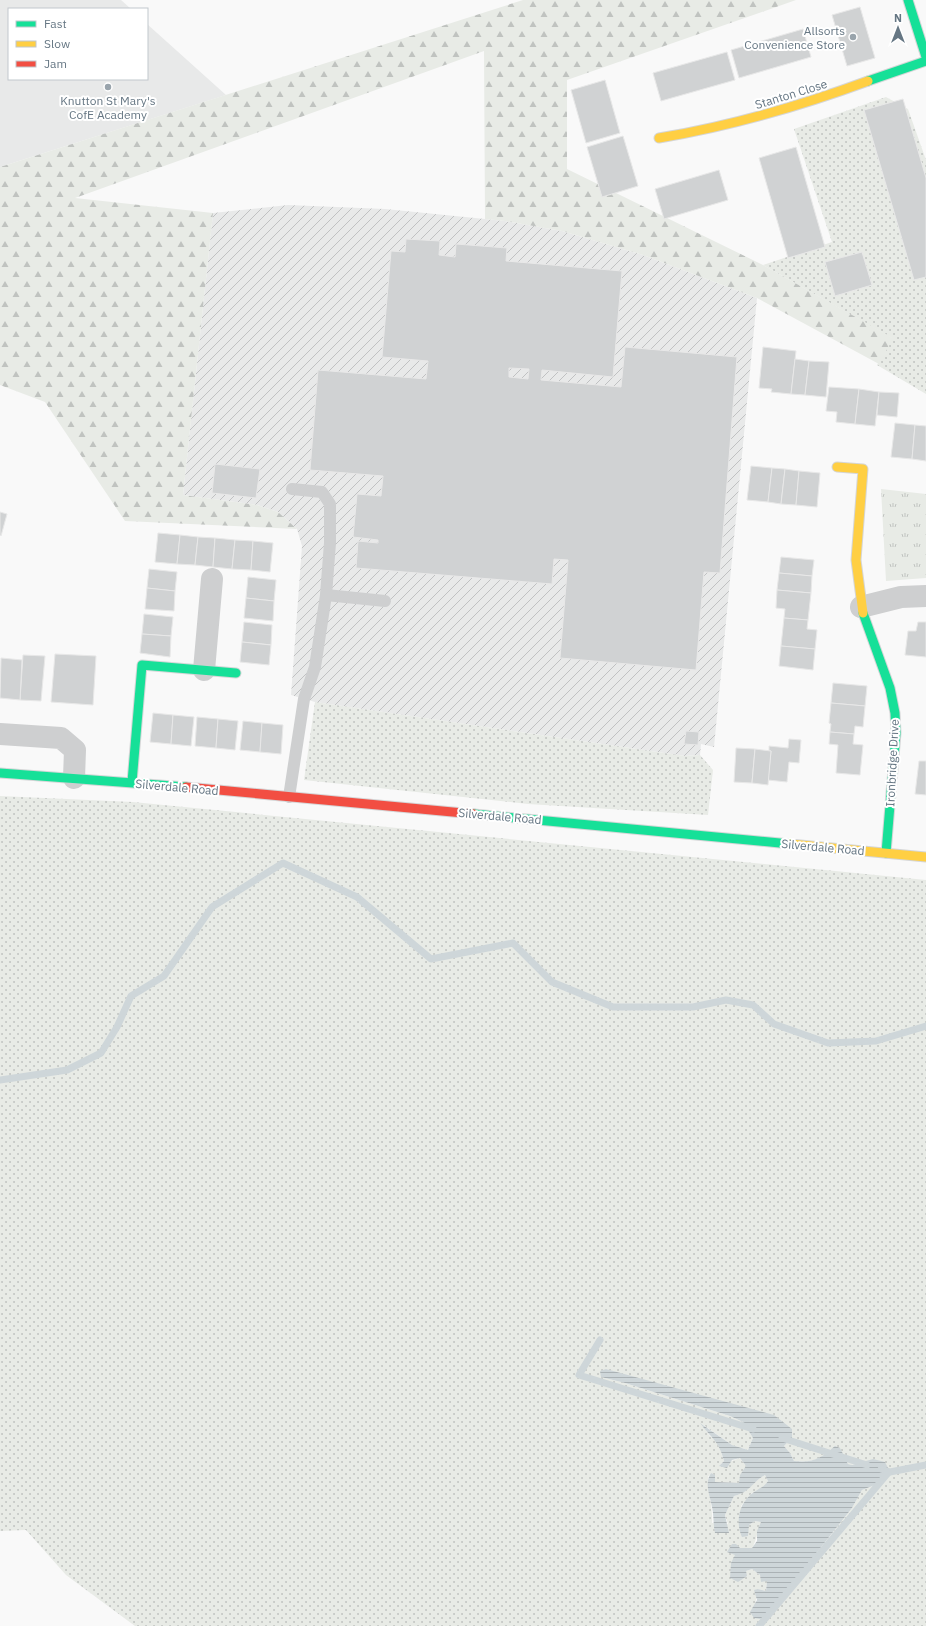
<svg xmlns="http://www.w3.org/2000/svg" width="926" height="1626" font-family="'IBM Plex Sans',sans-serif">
  <defs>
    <pattern id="industrial-furrows" width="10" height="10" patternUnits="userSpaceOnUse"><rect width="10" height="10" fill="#e8e9e9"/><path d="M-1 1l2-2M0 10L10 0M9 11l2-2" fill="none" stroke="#c0c1c2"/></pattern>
    <pattern id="grass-dots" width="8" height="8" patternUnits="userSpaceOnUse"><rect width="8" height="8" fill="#e8ebe6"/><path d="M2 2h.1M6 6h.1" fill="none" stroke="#c0c3c0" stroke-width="1.8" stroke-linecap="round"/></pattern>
    <pattern id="forest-firs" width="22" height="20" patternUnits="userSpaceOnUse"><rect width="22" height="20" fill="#e8ebe6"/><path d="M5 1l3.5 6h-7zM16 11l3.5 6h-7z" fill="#c0c3c0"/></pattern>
    <pattern id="park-tufts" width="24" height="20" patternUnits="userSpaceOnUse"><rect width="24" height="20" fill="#e8ebe6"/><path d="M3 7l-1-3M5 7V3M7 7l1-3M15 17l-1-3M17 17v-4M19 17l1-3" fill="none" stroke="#c0c3c0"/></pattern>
    <pattern id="water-rules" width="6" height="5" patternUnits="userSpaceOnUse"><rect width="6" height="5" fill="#ced6d9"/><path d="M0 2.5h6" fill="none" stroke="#abb2b5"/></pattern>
  </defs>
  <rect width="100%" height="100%" fill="#f9f9f9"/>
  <path fill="#e8e9e9" d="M0,0H121L131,9H9V79H147V24L226,95L0,167Z"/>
  <path fill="url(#industrial-furrows)" d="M288,205L385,209L505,221L562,231L643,255L757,298L714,747L701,744L700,755L685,756L315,702L291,695L302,546L297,529L278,512L257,505L183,495L213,213Z"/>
  <g fill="url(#grass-dots)" fill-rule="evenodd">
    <path d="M886,97L908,109L926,160V394L877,365L892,338L763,265L832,242L794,129Z"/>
    <path d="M315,702L685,756L700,755L713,770L708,815L528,804L304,780Z"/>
    <path d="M0,796L133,802L926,880V1626H135L66,1575L26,1530L0,1531ZM606,1369L792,1438L784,1446L790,1453L794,1461C808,1463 821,1460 831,1449L846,1458L848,1464L852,1465L859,1462L880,1483L862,1490L852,1508L765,1618L760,1619L755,1605L758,1589L766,1591L767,1581L752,1569L746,1571L734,1559L740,1548H752C757,1539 757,1531 762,1522L755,1521L749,1525L741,1506L752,1493L764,1487L768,1481L765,1475C752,1482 750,1492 734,1496L725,1515L728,1524L712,1523C713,1507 708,1493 708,1477L711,1473L715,1482L740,1483L746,1466L740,1458L720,1465L724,1461L718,1442L709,1435L702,1424L732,1445L748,1450L753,1438L743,1422L730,1416L625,1383L601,1377Z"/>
  </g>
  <path fill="url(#forest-firs)" d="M523,0H796L567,80V169L763,265L893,338L879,364L757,298L643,255L562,231L505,221L485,219L484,51L75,198L213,213L183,495L257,505L278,512L297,529L125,521L45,402L0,385V167Z"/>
  <path fill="url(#park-tufts)" d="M881,489L926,494V578L886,581Z"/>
  <path fill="url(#water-rules)" d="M606,1369L774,1415L792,1429V1438L784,1446L790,1453L794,1461C814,1463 821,1458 835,1446L840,1448L848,1464L852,1465L873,1459L885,1462L890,1472L880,1483L862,1490L852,1508L765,1618L760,1619L754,1618L750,1612L757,1600L754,1590L758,1589L766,1591L767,1581L761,1582L760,1575L752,1569L746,1571L747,1576L738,1582L730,1578L731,1563L735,1555L727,1552L732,1544H736L740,1548H752L757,1541V1531L761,1522L755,1521L749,1525L748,1536L742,1537C735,1522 739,1502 754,1492C760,1488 764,1487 768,1481L765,1475C751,1483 751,1492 734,1496L725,1515L729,1533H715C713,1524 714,1516 712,1507C710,1496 704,1483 711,1473L715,1475V1482L739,1483L740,1475L746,1466L740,1458L732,1460L727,1468L719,1466L724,1461C719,1441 712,1439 700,1423L732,1445L748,1450L753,1438L743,1422L730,1416L625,1383L601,1377L600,1371Z"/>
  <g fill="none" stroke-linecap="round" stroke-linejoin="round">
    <g stroke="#ced6d9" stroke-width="7">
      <path d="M0,1080L67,1070L101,1053L117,1027L131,996L164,976L212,907L283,863L357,897L431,959L513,943L552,982L613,1007H693L726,1000L753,1005L774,1024L828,1043L876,1041L926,1026"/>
      <path d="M600,1340L579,1375L753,1429"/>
      <path d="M782,1438L867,1465"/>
      <path d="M881,1469L890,1472L926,1465"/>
      <path d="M759,1626L888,1473"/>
    </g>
  </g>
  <g fill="#d0d2d3" stroke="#e8e8e8" fill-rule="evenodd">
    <path d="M860,7L875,58L847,66L832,15Z"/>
    <path d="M803,29L811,57L739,78L731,50Z"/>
    <path d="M727,52L735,80L661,101L653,73Z"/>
    <path d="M605,80L620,133L586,143L571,90Z"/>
    <path d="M903,99L926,178V277L914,280L864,110Z"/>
    <path d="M623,136L638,186L602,197L587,147Z"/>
    <path d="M796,147L825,247L788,258L759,158Z"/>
    <path d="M719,170L728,200L664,219L655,189Z"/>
    <path d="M406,239L440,241L439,255L455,257L456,244L507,248L506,261L622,271L613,377L542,370L541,380L621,387L625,347L737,357L720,573L704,572L696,670L560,658L568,560L554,559L552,584L356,568L358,541L378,543V540L353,537L357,494L381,496L383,476L310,470L318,370L426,379L428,361L382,357L391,251L405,252ZM509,368L529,369L528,379L509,377Z"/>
    <path d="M862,252L872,285L835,296L825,262Z"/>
    <path d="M763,347L796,351L791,394L771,392L772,389L759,388Z"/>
    <path d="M795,359L809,361L805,395L791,394Z"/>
    <path d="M809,361L829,362L826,397L805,395Z"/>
    <path d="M829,387L859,389L855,424L836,422L837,412L826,411Z"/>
    <path d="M859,389L879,392L875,426L855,424Z"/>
    <path d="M879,392L899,393L897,417L877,415Z"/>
    <path d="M895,423L915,425L912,459L891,457Z"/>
    <path d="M915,425L926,426V461L912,459Z"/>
    <path d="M215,464L260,469L256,498L212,493Z"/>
    <path d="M751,466L772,468L768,502L747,500Z"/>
    <path d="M772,468L785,469L781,504L768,502Z"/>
    <path d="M785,469L799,471L796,505L781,504Z"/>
    <path d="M799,471L820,473L817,507L796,505Z"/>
    <path d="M0,512L7,514L1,536L0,535Z"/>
    <path d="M158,533L180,535L177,564L155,562Z"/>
    <path d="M180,535L198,537L195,565L177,564Z"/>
    <path d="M198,537L215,538L213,567L195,565Z"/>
    <path d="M215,538L235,540L232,569L213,567Z"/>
    <path d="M235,540L253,541L251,570L232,569Z"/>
    <path d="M253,541L273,543L270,572L251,570Z"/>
    <path d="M781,557L814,560L812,576L779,573Z"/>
    <path d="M149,569L177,572L175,591L147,588Z"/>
    <path d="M779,573L812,576L811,593L777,590Z"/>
    <path d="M248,577L276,580L274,601L246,598Z"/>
    <path d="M147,588L175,591L174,611L145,609Z"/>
    <path d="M777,590L811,593L808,620L784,618L785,609L776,608Z"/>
    <path d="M246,598L274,601L273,621L244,618Z"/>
    <path d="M144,614L173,617L171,636L142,634Z"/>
    <path d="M784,618L808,620L807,629L817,630L815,649L781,646Z"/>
    <path d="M244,622L272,625L271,645L242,642Z"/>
    <path d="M918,622H926V657L905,655L908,631H916Z"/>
    <path d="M142,634L171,636L170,657L140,653Z"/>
    <path d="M242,642L271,645L269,665L240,662Z"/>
    <path d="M781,646L815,649L813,670L779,666Z"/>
    <path d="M55,654L96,656L93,705L51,702Z"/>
    <path d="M23,655L45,656L41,701L20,700Z"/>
    <path d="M1,658L22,660L20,700L0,698Z"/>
    <path d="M833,683L867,686L865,706L831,703Z"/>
    <path d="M831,703L865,706L863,727L855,726L854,734L830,732L831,724L829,723Z"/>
    <path d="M153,713L173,715L171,744L150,742Z"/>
    <path d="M173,715L194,717L191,746L171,744Z"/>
    <path d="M197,717L218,719L216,748L195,746Z"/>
    <path d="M218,719L238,721L235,750L216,748Z"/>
    <path d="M243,721L262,723L260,752L240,750Z"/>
    <path d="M262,723L283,725L281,754L260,752Z"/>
    <path d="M686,731L699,732L698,745L684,744Z"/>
    <path d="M830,732L854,734L853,744L863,745L860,775L836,773L838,745L829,744Z"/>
    <path d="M789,739L801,740L799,763L789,762L787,782L768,780L771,751H769V746L788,748Z"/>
    <path d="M736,748L755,749L752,783L734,782Z"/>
    <path d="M755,749L771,751L768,785L752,783Z"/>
    <path d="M919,761H926V795L915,794Z"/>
  </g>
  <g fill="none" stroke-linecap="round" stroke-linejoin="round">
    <defs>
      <g id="fast">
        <path d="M908,0L926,57"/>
        <path d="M868,81L926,61"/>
        <path d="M863,613L890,688L895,713L896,733L886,853"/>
        <path d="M0,773L186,787"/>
        <path d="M132,782L142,665L236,673"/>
        <path d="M474,814L790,844"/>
      </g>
      <g id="slow">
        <path d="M659,138C731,126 800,106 868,81"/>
        <path d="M837,467L863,469L856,560L863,613"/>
        <path d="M790,844L926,857"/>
      </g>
      <path id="jam" d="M186,787L474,814"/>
    </defs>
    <use href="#fast" stroke="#d5d6d7" stroke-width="11"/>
    <use href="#slow" stroke="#d5d6d7" stroke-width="11"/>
    <use href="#jam" stroke="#d5d6d7" stroke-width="11"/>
    <g stroke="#cecfd0" stroke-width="12">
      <path d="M326,595L385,601"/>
      <path d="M289,797L304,699L315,667L326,595L330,543V504L322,492L292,489"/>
    </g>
    <g stroke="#cecfd0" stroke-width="22">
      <path d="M861,607L901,597L926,596"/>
      <path d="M204,670L212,579"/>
      <path d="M0,734L61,738L75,750L74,778"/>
    </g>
    <use href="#fast" stroke="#16e098" stroke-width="9"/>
    <use href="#slow" stroke="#ffcf43" stroke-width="9"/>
    <use href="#jam" stroke="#f24e42" stroke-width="9"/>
  </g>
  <g fill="#99a4ac" stroke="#fff" stroke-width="1.5">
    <circle cx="853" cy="37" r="4"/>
    <circle cx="108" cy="87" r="4"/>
  </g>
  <g text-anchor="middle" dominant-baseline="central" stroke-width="4" stroke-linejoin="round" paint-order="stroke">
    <g font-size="12" fill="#657683" stroke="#fff" text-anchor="end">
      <text x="845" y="30">Allsorts<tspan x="845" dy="14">Convenience Store</tspan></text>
      <text x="108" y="100" text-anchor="middle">Knutton St Mary's<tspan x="108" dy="14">CofE Academy</tspan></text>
    </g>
    <g font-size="12" fill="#657683" stroke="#fff">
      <text transform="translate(791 94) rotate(-17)">Stanton Close</text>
      <text transform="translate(892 763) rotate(-87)">Ironbridge Drive</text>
      <text transform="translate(177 787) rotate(5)">Silverdale Road</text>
      <text transform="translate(500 816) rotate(5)">Silverdale Road</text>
      <text transform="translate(823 847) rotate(5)">Silverdale Road</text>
    </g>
  </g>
  <rect x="8" y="8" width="140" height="72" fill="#ffffff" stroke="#c1c8cd"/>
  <rect x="16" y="21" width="20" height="6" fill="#16e098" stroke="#c1c8cd"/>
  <text x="44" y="28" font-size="12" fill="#657683">Fast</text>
  <rect x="16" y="41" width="20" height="6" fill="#ffcf43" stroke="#c1c8cd"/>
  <text x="44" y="48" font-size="12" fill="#657683">Slow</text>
  <rect x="16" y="61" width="20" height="6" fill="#f24e42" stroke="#c1c8cd"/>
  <text x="44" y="68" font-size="12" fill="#657683">Jam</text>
  <g transform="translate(898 28)" stroke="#ffffff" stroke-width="3" paint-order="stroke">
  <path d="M0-3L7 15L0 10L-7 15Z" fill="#657683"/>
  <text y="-6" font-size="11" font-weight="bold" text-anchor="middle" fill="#657683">N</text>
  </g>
</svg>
